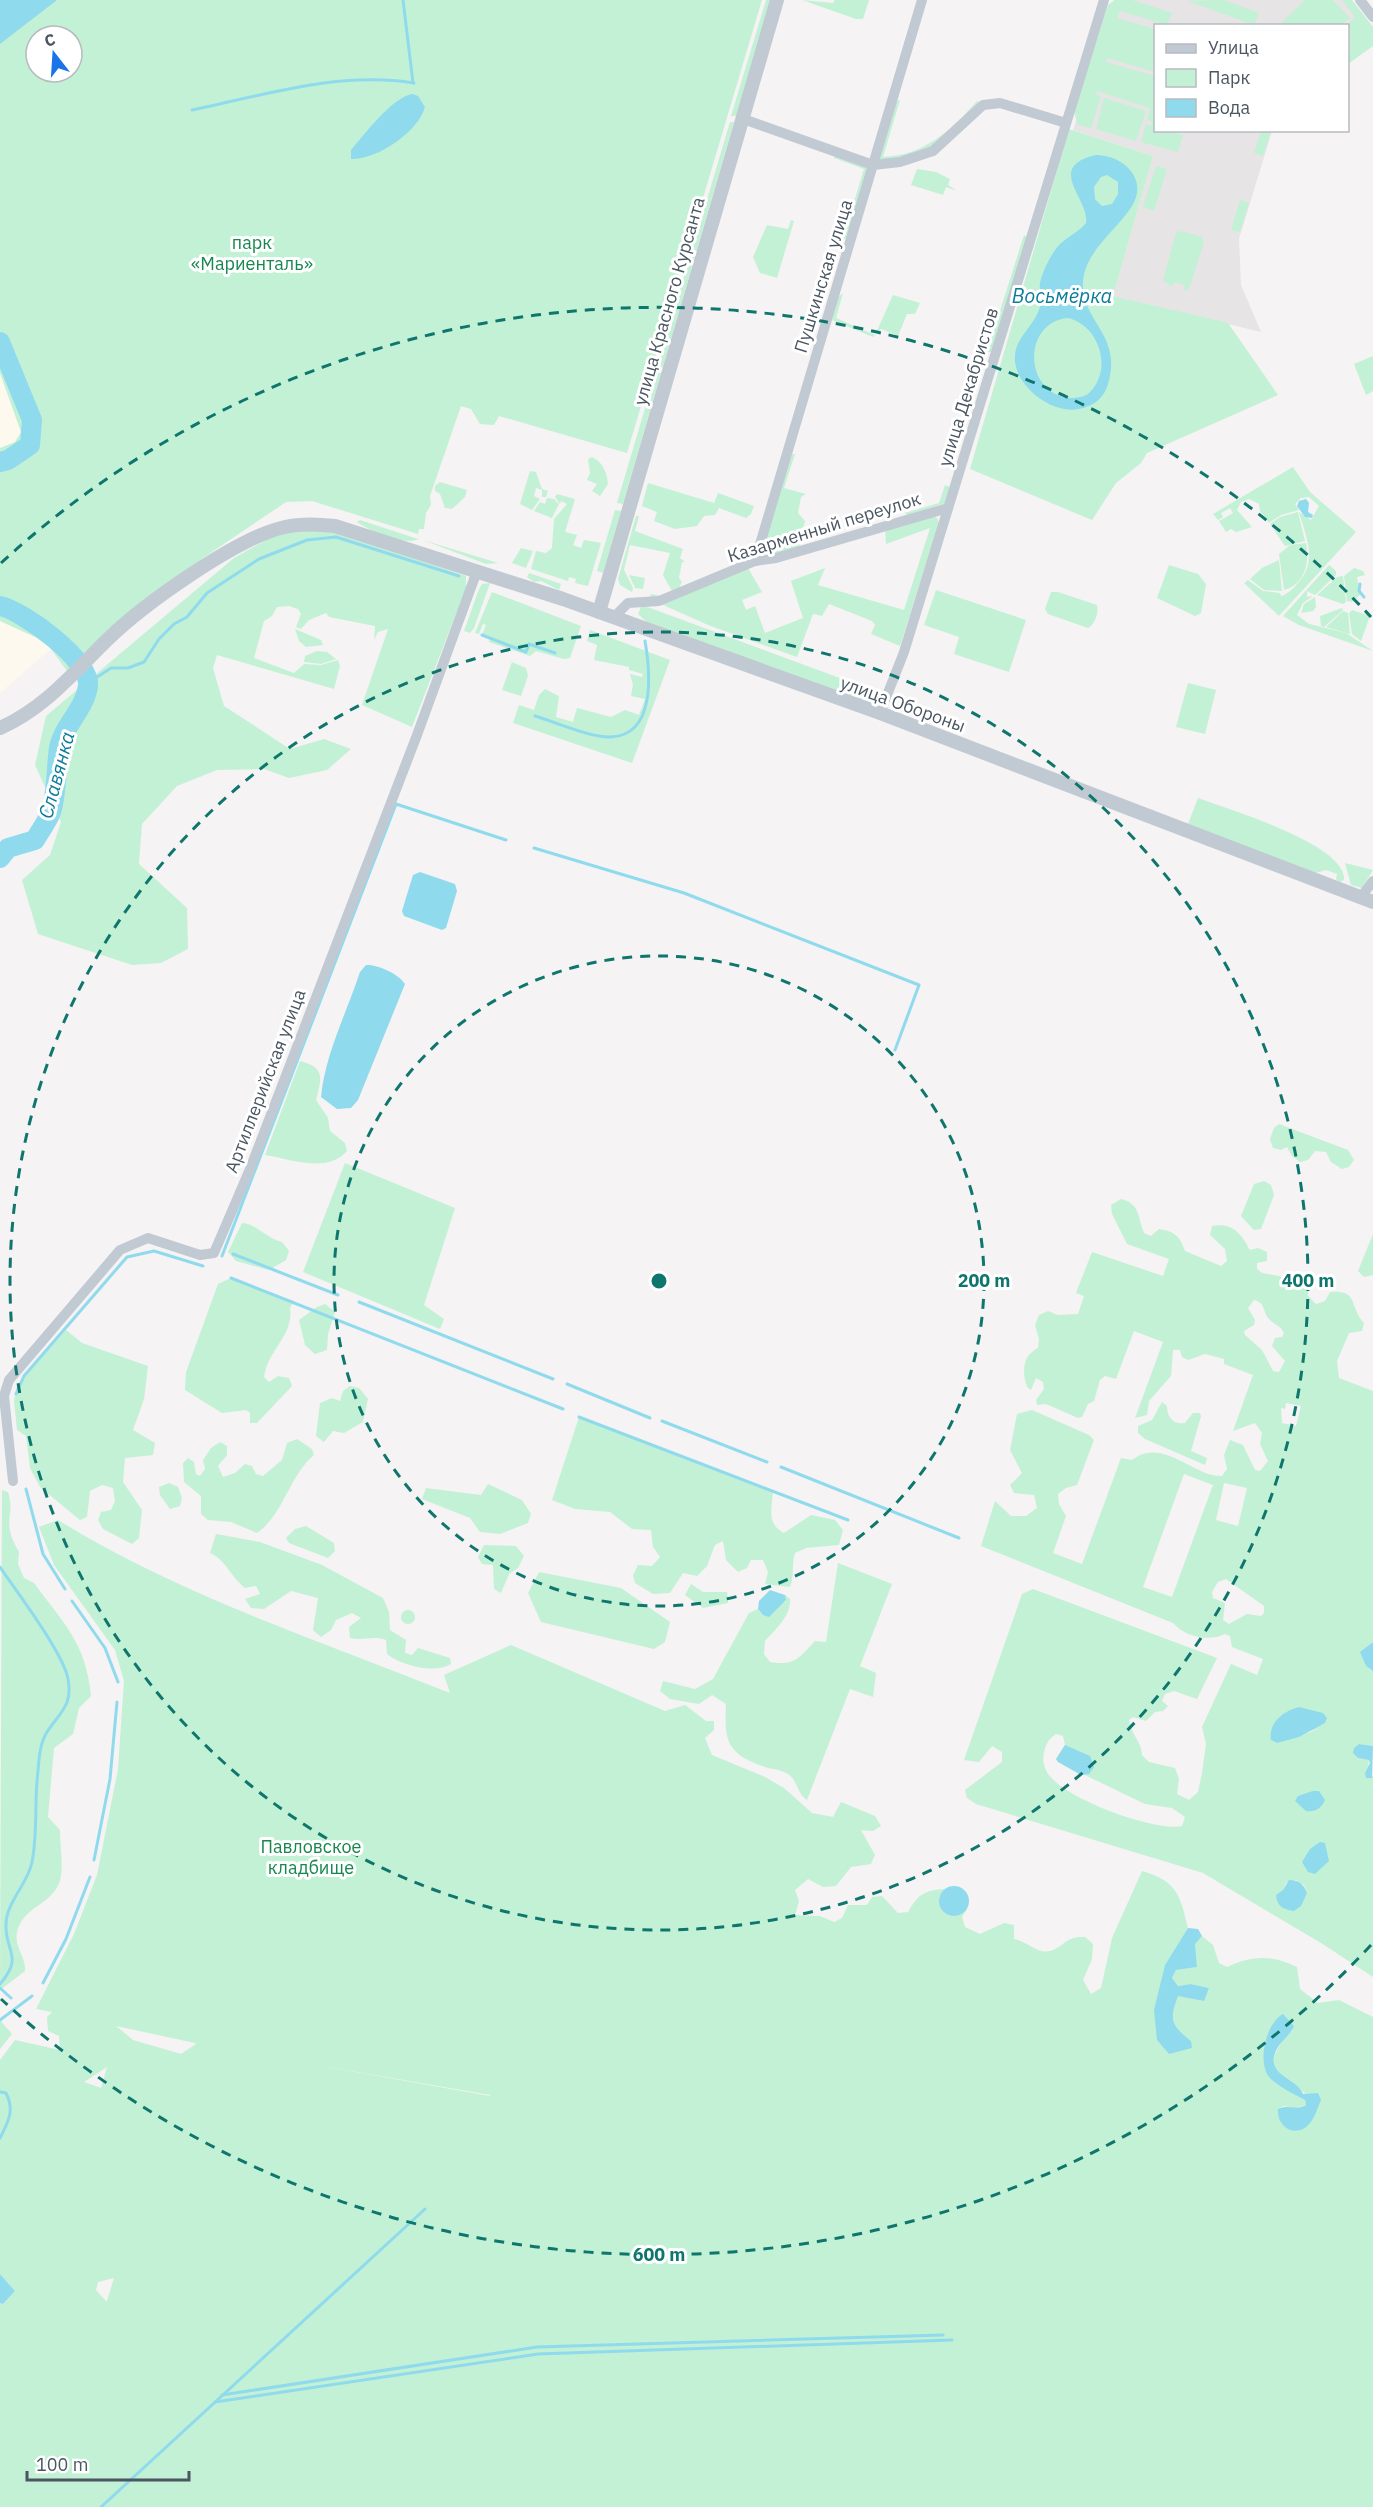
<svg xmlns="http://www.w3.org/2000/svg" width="1373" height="2507" font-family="'IBM Plex Sans',sans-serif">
  <rect width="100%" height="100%" fill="#f5f3f3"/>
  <g fill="#fdf9ef">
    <path d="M0,373L21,432L15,442L0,448Z"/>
    <path d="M0,621L46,642L51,649L0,693Z"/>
  </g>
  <path fill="#e6e4e5" d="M1114,0H1344L1359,21L1348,26H1156V130L1272,131L1239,239L1241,285L1261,332L1113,296L1153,156L1073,130Z"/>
  <g fill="#c3f1d5" fill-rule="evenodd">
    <path d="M0,0H762L627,453L499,416L494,425L480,424L471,409L461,406L430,496L431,505L426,513L424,529H419L418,534L312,501L286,502L203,558L130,613L67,671L46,642L0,621V448L15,442L21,432L0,373ZM36,36H72V72H36Z"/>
    <path d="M766,0H771L737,116H731Z"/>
    <path d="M802,0L833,3L835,0H869L863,19H856Z"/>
    <path d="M1115,0H1132L1172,13L1167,25L1120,11L1117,18L1155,29V72L1108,58L1106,62L1155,76L1156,130L1176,131L1175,133L1183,135L1178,152L1141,142L1146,124L1151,126L1152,122L1147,120L1150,108L1097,91L1096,94L1101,96L1091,128L1078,125L1074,112L1108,5Z"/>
    <path d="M1224,0L1259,13L1254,25L1187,1Z"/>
    <path d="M1305,0H1333L1350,18L1341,25H1279Z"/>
    <path d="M1342,0H1352L1373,27V46L1348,64L1347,25L1355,17Z"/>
    <path d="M1104,98L1146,111L1136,141L1096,129Z"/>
    <path d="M900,100L883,157C925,155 950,131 977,101L981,104C947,135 929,160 879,159L895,101Z"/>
    <path d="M730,122H734L623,504L617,503Z"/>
    <path d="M1069,129L1153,156L1113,296L1228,323L1278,395L1147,453L1141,463L1116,483L1092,520L970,469Z"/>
    <path d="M1261,131H1271L1263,156L1254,153Z"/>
    <path d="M835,155L867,168L847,239L843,238L864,169L834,158Z"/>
    <path d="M1156,166L1167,169L1154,211L1143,207Z"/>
    <path d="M917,169L936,172L950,179L948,185L957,191L946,187L943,195L911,185Z"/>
    <path d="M1240,200L1249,203L1240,232L1231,230Z"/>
    <path d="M791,220L794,221L777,278L760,273L753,257L767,225L788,229Z"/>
    <path d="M1181,231L1202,237L1204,242L1189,289L1184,291L1185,285L1174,282L1172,287L1163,280L1176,233Z"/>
    <path d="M1024,235L1027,237L992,352H987Z"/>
    <path d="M843,293L836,318L875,335L893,295L920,303L915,314H907L898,336L881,329L873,337L832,320L837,298Z"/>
    <path d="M1373,356V391L1366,395L1354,364Z"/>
    <path d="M792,454H795L784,488L806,494L801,497L798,513L805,521L799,544L800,548L775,555L766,554L763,546Z"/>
    <path d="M592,457C603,462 607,473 608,484L600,496L592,491L597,484L587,480L590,473L588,459Z"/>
    <path d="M1293,467L1310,492L1356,532L1279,616L1244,583L1248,580L1263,591L1280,593L1281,596C1286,595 1293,589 1298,583C1318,561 1306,537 1299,512L1311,520L1319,506L1309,497L1301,498L1295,504L1299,510L1281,515L1269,523L1260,511L1259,504L1249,499L1241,502L1237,510L1252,527L1236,532L1231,529L1226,532L1219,521L1233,513L1230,508L1221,513L1223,517L1218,520L1213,514Z"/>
    <path d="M530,471L536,472L542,489L548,491L546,497H542V490L536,488L534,496L540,499L532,510L520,504Z"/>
    <path d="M440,482L467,490L465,497L452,509L445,508L440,494L435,491V486Z"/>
    <path d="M648,483L714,503L718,493L754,506L751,514L746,518L719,508L715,515L704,516L697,526L675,529L654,521L657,512L642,506Z"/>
    <path d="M945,485L951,487L946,503L907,515L905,513L939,503Z"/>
    <path d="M557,494L575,499L565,532L577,535L573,545L581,548L584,540L601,543L588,586L575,583L576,579L569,577L568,581L531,569L536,551L546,553L552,548L554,519L567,504L561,501L560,504L555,497Z"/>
    <path d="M547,498L554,499L559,504L552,518L534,511L540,502L545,504Z"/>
    <path d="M615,510L621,511L603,573L597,571Z"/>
    <path d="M1298,512L1305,541L1285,546L1270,524L1280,517Z"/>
    <path d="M932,515L937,518L939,523L900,646L871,634L875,625L872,621L829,604L822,616L813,614L797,657L708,625L661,604L748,568L762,592L742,600L746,610L755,606L765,633L803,618L791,581L825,568L818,585L904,610L930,528L886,544L885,528Z"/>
    <path d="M636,516H639L635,531L683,549L680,558L685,562H682L679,578L682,582L679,588L741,564L748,557L753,543L752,555L741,565L655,599L650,597L651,594L662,596L672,591L663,575L670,553L630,545L624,570L633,588L632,592L620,585L618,579Z"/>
    <path d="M360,520L418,539H419C404,546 370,531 357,522Z"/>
    <path d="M320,530L337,532L466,576V588L412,727L362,705L388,629L378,632L374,640L375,626L329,617L326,613L309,620L301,629L296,627L301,614L298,609L289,606L277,607L272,616L264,621L254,658L294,673L304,664L321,665L338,660L340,666L334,689L217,655L213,668L224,706L290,749L324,739L351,749L327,770L289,778L264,769L217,770L177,786L142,824L139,864L187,908L188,949L161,963L132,965L38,934L22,880L50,855L61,822L35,765L46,716L234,558L271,537L292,532Z"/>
    <path d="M423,540L498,563L486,564Z"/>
    <path d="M1306,543C1310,561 1305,585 1284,590L1279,554L1290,545Z"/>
    <path d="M521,548L533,551L526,568L512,563Z"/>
    <path d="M1279,560L1282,591L1264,590L1250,579L1262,568Z"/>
    <path d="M1169,565L1198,574L1206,584L1201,613L1195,616L1157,598Z"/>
    <path d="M1329,565L1336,571V575L1315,595L1307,591V597L1313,596L1303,603L1297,615L1309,624L1346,633L1373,651L1299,625L1283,616Z"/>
    <path d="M1354,568L1363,571L1365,575L1357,577L1360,595L1352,602L1347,601L1344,576Z"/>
    <path d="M529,573L561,584L559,590L541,581L534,582L527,577Z"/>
    <path d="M629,575L645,578L643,589L635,588Z"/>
    <path d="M1343,576L1346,602L1343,604L1317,595L1337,577Z"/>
    <path d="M490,583L474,628L470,633L464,631L479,589L482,584Z"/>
    <path d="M936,590L1026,620L1009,672L954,654L959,637L924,625Z"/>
    <path d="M492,592L581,626L570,658L564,659L536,651L530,656L489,642L490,638L482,635L486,625L483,624L479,634L475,633Z"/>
    <path d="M1051,592H1058L1097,605C1099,613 1095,624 1088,628L1048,614L1045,609Z"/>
    <path d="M1315,597L1316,607L1313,611L1301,613L1304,604Z"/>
    <path d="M642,605L883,694L880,701L870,704L649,624L638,614Z"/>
    <path d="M1342,608L1343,610L1324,627L1321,626L1320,616Z"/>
    <path d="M1352,610L1370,616L1361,641L1352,634L1349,613Z"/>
    <path d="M1343,611L1348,613L1350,634L1326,627Z"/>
    <path d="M295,629L321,640L323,645L306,647L299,641Z"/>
    <path d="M590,630L670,660L632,763L513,723L519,705L534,710L539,695L545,689L559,696L556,717L573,722L577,708L611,717L625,710L639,715L645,699L631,696L633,685L630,674L642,677L643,674L629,670V667L594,660L597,645L587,641Z"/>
    <path d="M471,645L526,668L528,676L521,696L502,690L512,662Z"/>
    <path d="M317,651L327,652L336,659L321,664L304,662L305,656Z"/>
    <path d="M1188,683L1216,690L1205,734L1176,727Z"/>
    <path d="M1198,798C1227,809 1347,844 1344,880L1339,882L1336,879L1337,874L1326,870L1316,873L1188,824Z"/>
    <path d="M1345,863L1373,870L1362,888L1351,885Z"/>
    <path d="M300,1061C325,1067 322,1078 316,1100L328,1118L330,1131L345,1143L347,1151C327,1174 291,1159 265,1155Z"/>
    <path d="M1279,1124L1348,1150L1354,1160L1349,1167L1342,1169L1331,1162L1326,1152L1315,1151L1308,1160L1300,1162L1292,1156L1287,1147L1281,1150L1273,1148L1270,1139L1274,1128Z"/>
    <path d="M345,1163L455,1208L424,1305L444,1319L440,1329L303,1272Z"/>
    <path d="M1264,1181L1271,1185L1274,1195L1261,1229L1254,1230L1241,1216L1254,1184Z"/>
    <path d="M1121,1199C1140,1203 1138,1218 1144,1233L1151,1236L1159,1229C1174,1231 1180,1236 1185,1251L1221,1266L1227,1261L1225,1249L1210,1235L1212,1226C1232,1222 1241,1233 1250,1250L1258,1248L1267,1252V1261L1257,1263V1269L1262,1273L1279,1276L1308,1290V1296L1316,1304L1325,1301L1330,1292C1359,1289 1349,1307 1364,1323L1362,1331L1349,1333L1337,1361L1339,1378L1373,1391V1642L1361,1652L1366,1666L1373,1671V1746L1359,1744L1358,1758L1369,1760L1368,1769L1373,1777V1977L1321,1943L1203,1873L976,1804L967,1798L965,1790L1002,1762V1752L992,1746L979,1762L964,1760L1022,1594L1033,1589L1217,1658L1197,1699L1174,1691L1165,1694L1162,1701L1168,1706L1163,1711L1155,1712L1146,1721L1133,1717L1129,1720C1130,1733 1142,1742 1142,1755L1149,1762L1175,1768L1179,1779L1177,1794L1189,1800L1198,1792L1202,1773L1206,1744L1202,1727L1231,1664L1257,1675L1263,1659L1232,1647L1230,1636L1225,1634C1208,1642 1185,1637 1173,1623L981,1546L995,1501L1011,1516H1026L1037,1508L1034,1495L1014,1493L1010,1485L1022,1473L1010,1450L1017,1414L1032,1410L1089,1435L1094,1440L1077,1485L1066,1488L1058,1494L1059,1504L1066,1516L1053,1553L1082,1564L1121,1458L1132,1460C1163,1436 1193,1477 1222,1476L1227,1469L1224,1455L1230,1440L1243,1445L1255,1470L1260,1471L1268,1461L1260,1444L1262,1433L1255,1423L1233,1431L1253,1375L1224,1364V1359L1205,1354L1188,1360L1182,1357L1180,1350H1173L1171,1376L1149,1401L1147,1415L1135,1418L1163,1342L1134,1331L1116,1379L1105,1376L1100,1380L1094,1401L1088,1404L1082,1417L1078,1418L1046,1404L1037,1405L1036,1400L1044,1389L1043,1382L1036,1378L1031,1390L1027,1387C1022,1372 1022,1356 1038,1348L1039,1339L1035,1325L1039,1315L1048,1311L1058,1315L1078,1314L1084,1296L1076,1293L1092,1252L1163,1276L1169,1259L1127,1244L1112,1214L1111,1205ZM1254,1300C1266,1303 1262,1311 1269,1319C1274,1325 1280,1325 1284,1333L1282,1337L1275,1338L1272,1346L1285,1361L1279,1372L1273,1371L1262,1350L1245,1335L1244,1331L1254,1325L1255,1320L1248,1308ZM1286,1403L1301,1406L1296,1426L1282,1423L1281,1408L1285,1409ZM1184,1474L1213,1485L1172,1597L1143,1587ZM1224,1483L1247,1488L1238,1526L1216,1520ZM1226,1579L1264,1606V1613L1261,1616L1247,1614L1229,1624L1223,1620L1225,1603L1213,1598L1212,1592L1218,1582ZM1319,1729L1277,1743L1271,1740ZM1056,1734L1063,1736L1065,1745L1056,1759L1058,1762L1145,1804L1172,1808L1185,1817L1182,1826C1155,1832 1057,1797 1046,1770C1042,1763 1043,1755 1045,1748C1048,1741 1049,1739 1056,1734ZM1296,1880L1304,1885L1307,1893L1283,1890L1286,1883Z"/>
    <path d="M242,1223C257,1224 266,1238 282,1242L289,1251L286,1260L269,1270L236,1261L228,1252Z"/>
    <path d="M1373,1234V1275L1364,1277L1358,1271Z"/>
    <path d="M231,1278L294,1301L290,1308C294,1336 268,1349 264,1377L269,1382L278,1376L289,1378L292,1386L257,1423H250V1413L246,1410L222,1413L185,1390L186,1372L218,1284Z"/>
    <path d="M325,1304L335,1312L328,1334L327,1350L315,1354L305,1345L299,1320L317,1307Z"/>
    <path d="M66,1330L82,1343L148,1366L144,1399L133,1430L155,1443L153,1455L125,1458L123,1482L142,1510L139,1538L132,1544L103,1529L98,1520L101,1512L111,1510L115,1501L113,1488L102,1485L90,1491L87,1517L80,1520L40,1487L30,1468L26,1436L17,1430L14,1401L17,1385Z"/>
    <path d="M350,1386L359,1388L368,1399L363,1422L344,1433L333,1431L324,1442L316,1436L320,1403L332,1398L340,1401L343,1391Z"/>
    <path d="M1162,1402L1167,1406C1167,1417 1173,1425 1185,1423L1193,1413H1200L1201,1416L1191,1451L1207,1458L1205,1465L1145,1439L1138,1433V1426L1152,1420Z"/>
    <path d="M579,1417L773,1491C772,1508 766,1524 784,1533L811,1515L835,1520L843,1530L839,1545L806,1548L795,1553C791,1565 795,1575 790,1587L765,1584L768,1572L763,1560H751L747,1568L738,1572L726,1560L723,1541L715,1545L707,1566L697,1576L683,1573L670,1593L653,1594L635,1583L633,1575L638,1565L652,1566L660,1557L653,1547L651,1530L632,1529L610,1512L575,1509L552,1500Z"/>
    <path d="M297,1439L312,1449L314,1455C289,1476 284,1514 257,1533L231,1522L208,1520L201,1514V1496L184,1482L183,1463L188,1458L194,1462L196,1474L200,1476L205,1469L203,1460L211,1448L220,1442L227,1446V1455L218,1466L223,1477L235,1473L245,1464L252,1466L256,1474L263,1476L282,1460L287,1443Z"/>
    <path d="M169,1483L178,1487L182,1498L180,1506L170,1509L160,1495L159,1487Z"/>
    <path d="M488,1484L522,1500L531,1514L528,1523L500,1534L480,1532L470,1518L422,1499L426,1488L481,1495Z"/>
    <path d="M2,1490L8,1492C16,1518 0,1520 19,1552L18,1564L24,1578L34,1583C64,1624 86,1643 91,1696L79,1708L73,1734L54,1748L48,1817L60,1830C60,1845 63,1862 61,1876C57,1904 23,1905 17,1932C14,1948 26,1956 25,1971L0,1990Z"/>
    <path d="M58,1520C179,1595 318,1640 450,1693L444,1675L511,1645L665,1711L685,1705L706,1721H714V1730L705,1738L712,1755L765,1777L784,1788L812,1813L833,1817L841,1802L875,1816L881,1826L873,1831L861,1830L875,1855L871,1864L851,1867L836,1886L823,1887L808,1879L795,1890L799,1901L795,1915L820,1916L834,1922L842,1918L848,1905H867L872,1897L882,1896L898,1913L908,1912C918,1894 925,1890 945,1889L939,1897L946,1914L954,1915L967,1909L962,1917L965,1927L980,1934L1004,1923L1014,1925V1939C1027,1941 1037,1954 1050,1951C1065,1947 1064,1936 1085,1937L1093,1944L1092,1959L1083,1980L1091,1994L1101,1988L1112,1938L1142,1871C1177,1881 1180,1895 1188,1928L1166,1964L1159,1993L1157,2040L1191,2041C1171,2025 1169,2020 1178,1995L1203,2001L1209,1988L1191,1984L1178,1986L1172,1978L1176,1970L1197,1967L1194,1944L1202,1936L1213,1945L1219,1963L1227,1967C1252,1955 1273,1955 1297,1967L1300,1989L1318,2003L1339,2000L1373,2017V2507H0V2303L3,2304L15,2291L0,2274V2060L15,2040L60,2050L59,2036L48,2031L47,2017L52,2012L36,2009L74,1934L97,1875L118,1769L124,1681L115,1650L54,1565L39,1527ZM1273,2024L1293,2030L1285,2036L1275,2054L1273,2063L1277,2072L1307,2095L1310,2123L1278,2116V2109L1284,2106L1295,2108L1306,2105L1305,2100L1273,2081ZM116,2026L195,2043L196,2044L181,2054L133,2040ZM305,2063L490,2095V2096ZM107,2067L101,2088L84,2082ZM114,2278L107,2301H106L96,2290L98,2282Z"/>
    <path d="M306,1526L334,1543L335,1551L328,1558L289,1543L286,1538L295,1529Z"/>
    <path d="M216,1534L260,1542L322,1565L383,1598L389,1612L390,1630L406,1640L405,1653L412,1655L418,1648L450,1658L451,1664C435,1674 402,1666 387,1654L386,1640C373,1635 363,1641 350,1638L349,1627L361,1618L352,1613L336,1620L331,1630L321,1637L313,1630L318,1598L291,1591L264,1609L251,1608L245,1599L260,1594L256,1586L245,1588C229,1575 227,1561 210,1553Z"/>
    <path d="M484,1545L516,1546L524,1556L518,1568L509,1574L501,1593L494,1589L493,1565L482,1564L478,1557Z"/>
    <path d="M838,1563L892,1584L860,1666L876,1673L873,1697L850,1689L807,1800C797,1794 798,1781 788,1774C782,1770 772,1769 765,1767C727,1754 724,1742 726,1704L712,1695L699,1704L670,1699L660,1691L663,1681L695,1689L713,1679L749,1613L758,1609L763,1615L786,1601L785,1595L790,1599C791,1616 776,1629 765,1641L764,1654L770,1662C795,1666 799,1658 815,1641L826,1642Z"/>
    <path d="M539,1572L621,1588L670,1622L665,1642L654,1649L541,1622L528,1593Z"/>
    <path d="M691,1584L703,1592H727L728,1603L703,1608L685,1595Z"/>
    <circle cx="408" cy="1617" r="7"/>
    <path d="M0,2020L12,2034L0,2049Z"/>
  </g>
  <g fill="#90daee" fill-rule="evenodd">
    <path d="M0,0H57L0,44Z"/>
    <path d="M413,94L418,96L425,107C418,132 377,160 351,159V150C364,135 393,96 413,94Z"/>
    <path d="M1096,155C1122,155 1149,178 1132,206C1117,230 1086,250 1083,281C1080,321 1123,334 1108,384C1104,398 1094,406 1079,409C1050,415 1007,381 1016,349C1020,335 1034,324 1039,310C1042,301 1039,291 1040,283C1042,273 1048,261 1053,253C1061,239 1076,235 1086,223C1090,199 1044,167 1096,155ZM1107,175L1118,182V194L1112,204L1102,206L1095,199L1094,187L1101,177ZM1068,318C1098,325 1113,367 1091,391C1086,397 1078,398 1070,398C1023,394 1022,322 1068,318Z"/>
    <path d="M1306,499L1309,503L1308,512L1313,515L1312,518L1305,517L1297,506L1299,501Z"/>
    <path d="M420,872L455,884L457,891L446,928L442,930L404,916L402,911L413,875Z"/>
    <path d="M366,965C377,964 399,974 405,984L358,1100L351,1108L337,1109L321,1097C325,1054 347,1012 360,972Z"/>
    <path d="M770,1590L785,1595L786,1600L769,1617L763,1615L758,1609L759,1601Z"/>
    <path d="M1373,1642V1671L1366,1666L1360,1652Z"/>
    <path d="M1299,1707L1323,1713L1327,1718L1325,1723L1299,1737L1277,1743L1271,1740C1268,1722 1284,1711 1299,1707Z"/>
    <path d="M1359,1744L1373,1746L1372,1778H1366L1365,1773L1370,1763L1369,1760L1358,1758L1353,1753L1354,1748Z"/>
    <path d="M1065,1745L1090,1756L1094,1767L1089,1774L1081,1775L1058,1762L1056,1759Z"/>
    <path d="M1313,1791H1319L1325,1800C1321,1809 1315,1812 1306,1811L1295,1801L1298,1796Z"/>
    <path d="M1320,1842L1325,1843L1329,1861L1315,1874L1308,1872L1302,1862L1310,1849Z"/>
    <path d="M1289,1880C1299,1880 1303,1883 1307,1893L1301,1906L1294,1911C1282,1909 1277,1906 1276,1895L1283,1890Z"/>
    <circle cx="954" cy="1901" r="15"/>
    <path d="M1188,1928L1198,1929L1202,1936L1195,1944L1197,1967L1176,1970L1172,1978L1178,1986L1191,1984L1209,1988L1204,2001L1178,1996C1169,2020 1171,2025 1191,2041L1192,2048L1169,2054L1157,2040L1154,2010L1165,1965Z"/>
    <path d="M1283,2014L1294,2026C1290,2036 1279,2042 1275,2053C1267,2076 1297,2078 1303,2094L1318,2093L1321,2100C1318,2107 1315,2117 1310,2123C1298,2139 1276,2128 1278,2109C1288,2104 1296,2111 1306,2105L1305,2100C1294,2094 1278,2087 1269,2077C1257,2061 1266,2023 1283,2014Z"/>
    <path d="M0,2274L15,2291L3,2304L0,2303Z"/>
  </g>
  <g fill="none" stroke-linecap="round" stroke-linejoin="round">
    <g stroke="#90daee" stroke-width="3">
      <path d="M403,0L413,83"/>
      <path d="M192,110C265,95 339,71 414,83"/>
      <path d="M1360,584L1359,591L1364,597"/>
      <path d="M482,635L526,652L529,644L555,653"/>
      <path d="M88,683L111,668H128L144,662L159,639L174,624L187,617L207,593L259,559L307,540L336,537L459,576"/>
      <path d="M535,716C555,722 591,738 611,737C657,735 650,670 645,641"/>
      <path d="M534,848L684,893L919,985L895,1050"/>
      <path d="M233,1254L338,1295"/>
      <path d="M222,1256L396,804L506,840"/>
      <path d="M231,1278L563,1409"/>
      <path d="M359,1302L553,1379"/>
      <path d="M567,1384L650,1418"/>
      <path d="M16,1394L24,1376L127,1257L154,1251L203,1266"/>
      <path d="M579,1417L848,1520"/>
      <path d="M662,1421L767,1462"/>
      <path d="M781,1467L959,1538"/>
      <path d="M26,1489L43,1554L65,1589"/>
      <path d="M0,1567C16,1591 64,1654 68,1679C73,1706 60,1712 47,1732C40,1743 39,1758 38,1771C34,1801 38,1832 32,1862C28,1884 6,1902 6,1925C5,1951 24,1957 0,1984"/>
      <path d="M72,1601L105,1648L118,1682"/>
      <path d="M94,1860L110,1779L117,1702"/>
      <path d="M43,1983L66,1939L90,1877"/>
      <path d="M0,1988L11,1998"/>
      <path d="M0,2020L32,1996"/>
      <path d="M0,2092L6,2093C15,2111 8,2122 0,2138"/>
      <path d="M222,2395L537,2347L943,2335"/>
      <path d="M215,2402L538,2354L952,2340"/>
      <path d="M101,2507L425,2209"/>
    </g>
    <g stroke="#90daee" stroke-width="20">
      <path d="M0,342L32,420L30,445L8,460L0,462"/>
      <path d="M0,606C23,611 91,660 88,686C85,709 63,726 59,748C56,769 57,793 51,812C47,822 40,831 35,840L8,848L0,858"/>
    </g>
    <g stroke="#c1cad2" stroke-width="10">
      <path d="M1360,0L1373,17"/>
      <path d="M741,120L749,121L873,165L900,162L933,151L983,105L1000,103L1066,123"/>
      <path d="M755,561L922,0"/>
      <path d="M613,618L628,603L659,601L755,561L776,558L948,508"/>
      <path d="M880,713L904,652L1104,0"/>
      <path d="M1361,897L1373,881"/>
      <path d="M13,1481L4,1396L9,1380L120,1250L148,1238L200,1255L214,1253L250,1169L417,735L477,571"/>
    </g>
    <g stroke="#c1cad2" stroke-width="14">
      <path d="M599,612L777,0"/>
      <path d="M0,728C45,708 74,672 108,639C144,604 238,537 285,527C302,523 318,524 335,526L563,599L880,713L1373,902"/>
    </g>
  </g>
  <g fill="none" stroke="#0f766e" stroke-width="3" stroke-dasharray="10 8">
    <circle cx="659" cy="1281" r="325"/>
    <circle cx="659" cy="1281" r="649"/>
    <path d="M1371 1945A974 974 0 0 1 1 1999M1 563A974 974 0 0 1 1371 617"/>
  </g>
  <g text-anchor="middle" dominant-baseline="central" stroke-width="6" stroke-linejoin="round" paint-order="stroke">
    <g font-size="18" fill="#17864f" stroke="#fff">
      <text x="252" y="242">парк<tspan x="252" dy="21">«Мариенталь»</tspan></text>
      <text x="311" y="1846">Павловское<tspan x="311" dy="21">кладбище</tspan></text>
    </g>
    <g font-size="18" fill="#4a5661" stroke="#fff">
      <text transform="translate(823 276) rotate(-73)">Пушкинская улица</text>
      <text transform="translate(669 301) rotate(-74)">улица Красного Курсанта</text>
      <text transform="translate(968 387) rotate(-73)">улица Декабристов</text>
      <text transform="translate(824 527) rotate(-17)">Казарменный переулок</text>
      <text transform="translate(903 704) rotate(20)">улица Обороны</text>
      <text transform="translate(265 1081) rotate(-69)">Артиллерийская улица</text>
    </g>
    <g font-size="20" font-style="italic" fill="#0c7c9b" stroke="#fff">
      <text x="1062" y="295">Восьмёрка</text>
      <text transform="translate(56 775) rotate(-75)">Славянка</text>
    </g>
  </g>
  <circle cx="659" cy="1281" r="9" fill="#0f766e" stroke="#fff" stroke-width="3"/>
  <g font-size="18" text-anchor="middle" font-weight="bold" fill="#0f766e" stroke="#fff" stroke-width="6" stroke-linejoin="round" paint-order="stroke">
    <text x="984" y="1287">200 m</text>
    <text x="1308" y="1287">400 m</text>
    <text x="659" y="2261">600 m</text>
  </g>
  <rect x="1154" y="24" width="195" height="108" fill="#ffffff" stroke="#b7bbc0" stroke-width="1.5"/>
  <rect x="1166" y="44" width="30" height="9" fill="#c1cad2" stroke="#b7bbc0" stroke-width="1.5"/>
  <text x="1208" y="54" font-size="18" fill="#4a5661">Улица</text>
  <rect x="1166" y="69" width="30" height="18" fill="#c3f1d5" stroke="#b7bbc0" stroke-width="1.5"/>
  <text x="1208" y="84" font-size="18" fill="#4a5661">Парк</text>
  <rect x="1166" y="99" width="30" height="18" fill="#90daee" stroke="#b7bbc0" stroke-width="1.5"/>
  <text x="1208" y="114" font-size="18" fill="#4a5661">Вода</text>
  <g transform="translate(54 54) rotate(343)"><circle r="28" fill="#ffffff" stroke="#b7bbc0" stroke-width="1.5"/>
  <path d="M0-4.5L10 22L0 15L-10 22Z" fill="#1a73e8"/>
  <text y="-9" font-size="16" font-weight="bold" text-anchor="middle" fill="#4a5661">С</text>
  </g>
  <path d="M27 2471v9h162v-9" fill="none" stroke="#4a5661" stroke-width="3"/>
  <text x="36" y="2471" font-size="18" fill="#4a5661" stroke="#ffffff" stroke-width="4.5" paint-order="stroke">100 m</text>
</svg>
